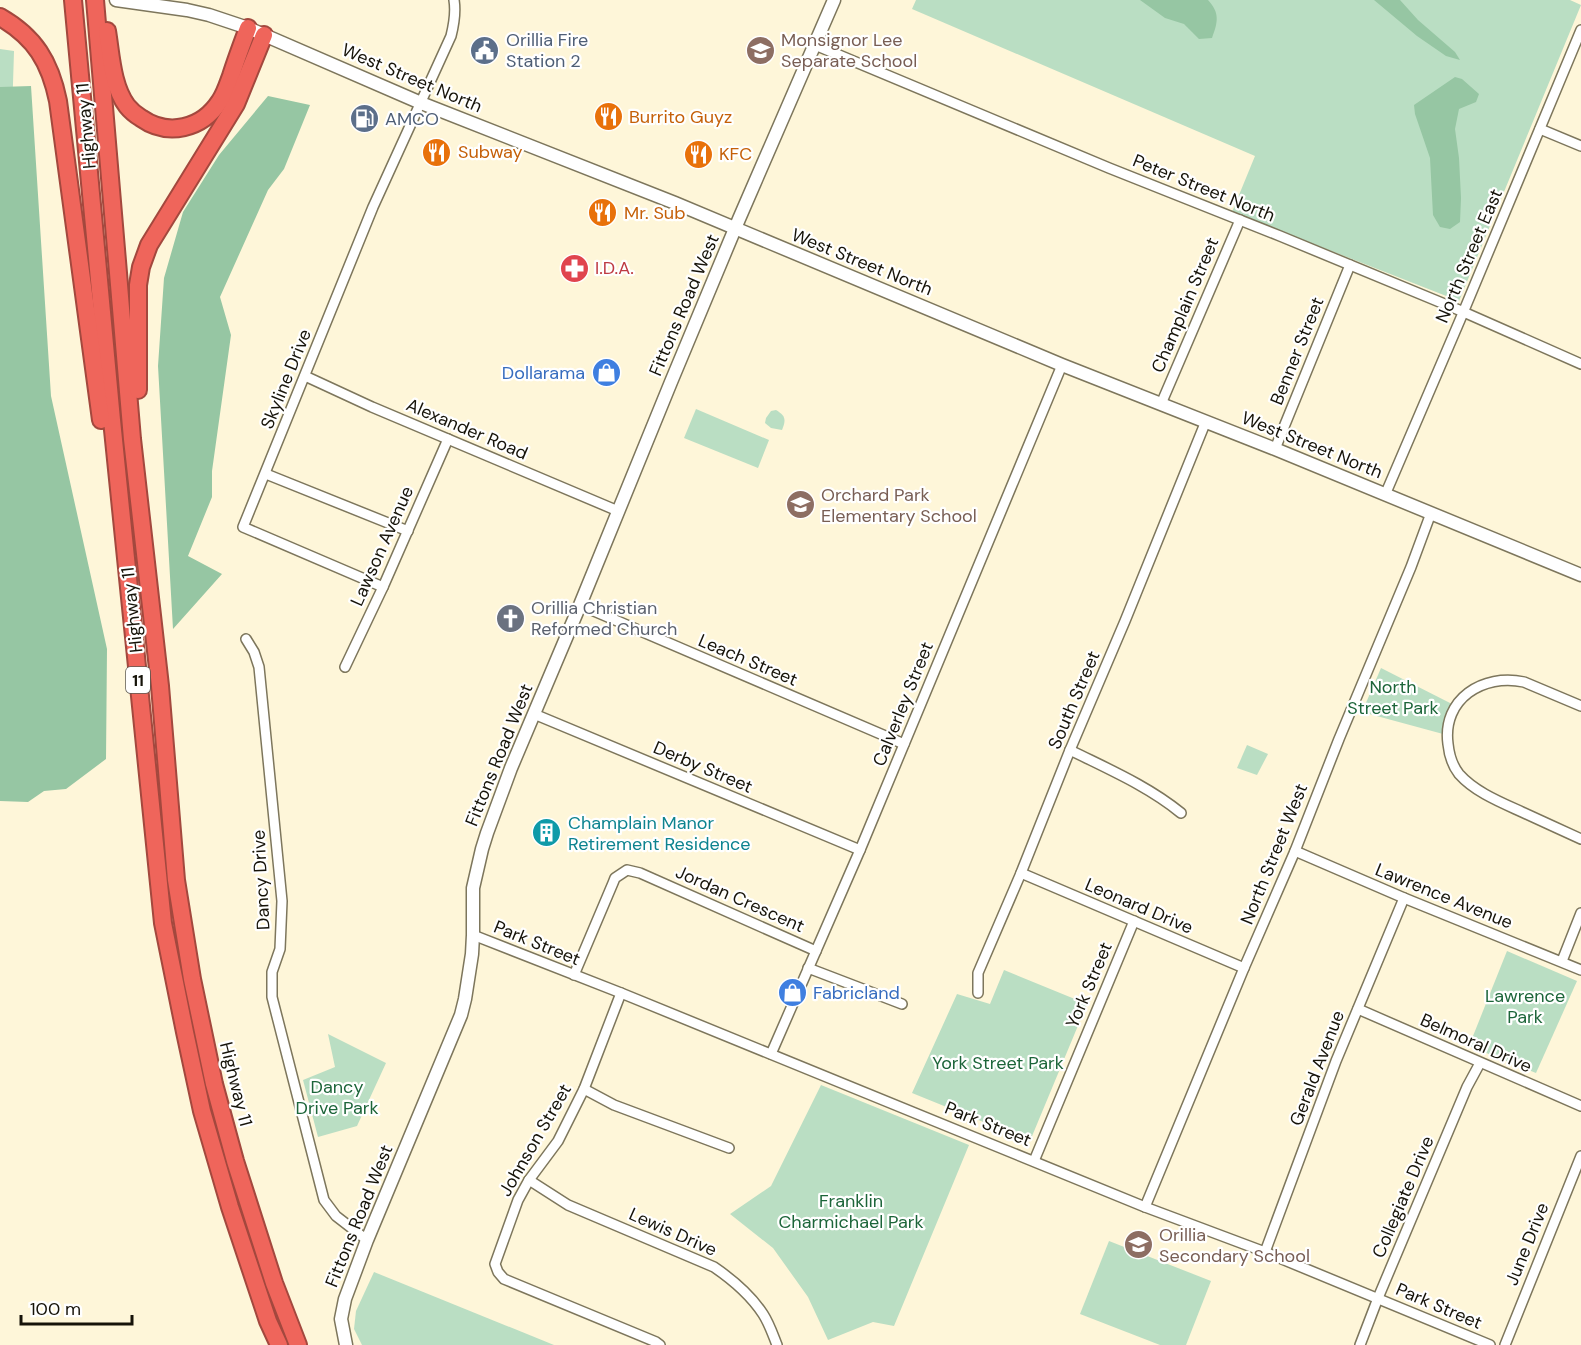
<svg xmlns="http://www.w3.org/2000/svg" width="1581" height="1345" font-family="'DM Sans',sans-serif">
  <rect width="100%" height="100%" fill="#fef6d9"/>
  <g fill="#badec3">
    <path d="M916,0H1570L1581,5L1459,301L1232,212L1255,156L912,9Z"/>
    <path d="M0,49L14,51L0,508Z"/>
    <path d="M696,409L769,440L758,468L684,438Z"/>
    <path d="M776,410C786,416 786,420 782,430L771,428L765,423L766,418L771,411Z"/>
    <path d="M1381,668L1452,704L1443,734L1362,712Z"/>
    <path d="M1247,745L1268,754L1257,775L1237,768Z"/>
    <path d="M1507,951L1577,981L1536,1073L1469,1046Z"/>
    <path d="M1004,970L1087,1004L1030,1141L912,1093L957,994L990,1004Z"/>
    <path d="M328,1034L386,1063L357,1126L318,1137L303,1080L335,1067Z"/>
    <path d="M821,1085L969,1145L894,1326L873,1322L828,1340L808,1297L773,1248L730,1214L771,1186Z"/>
    <path d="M1109,1241L1211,1281L1186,1345H1160L1080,1314Z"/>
    <path d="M374,1272L554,1345H362L354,1329L356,1311Z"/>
  </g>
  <g fill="#96c6a3">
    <path d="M1140,0H1208C1220,13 1218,22 1212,38L1199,39L1184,24L1165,18Z"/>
    <path d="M1374,0H1400L1418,20L1455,52L1460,60L1446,56L1417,36Z"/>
    <path d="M1455,77L1462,79L1479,94L1476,102L1459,109L1455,129L1459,158L1461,198L1460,222L1450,229L1440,227L1433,215L1430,158L1415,114L1414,105Z"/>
    <path d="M31,86L51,396L107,649L106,759L66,789L44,791L28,802L0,801V87Z"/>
    <path d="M268,96L310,105L284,169L268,190L220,297L231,335L212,471V497L188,556L222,574L173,629L158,366L164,278L183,212L219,155Z"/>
  </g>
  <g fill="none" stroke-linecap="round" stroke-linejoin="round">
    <defs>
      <g id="street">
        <path d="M815,45L1109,168L1280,236L1459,310L1581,364"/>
        <path d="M1540,129L1581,146"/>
        <path d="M305,376L372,407L618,511"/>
        <path d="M1161,404L1240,220"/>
        <path d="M1275,449L1350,265"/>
        <path d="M266,474L408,531"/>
        <path d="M1385,495L1460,320L1581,30"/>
        <path d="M383,587L243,527L373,207L451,36C454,24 456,12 454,0"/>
        <path d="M580,605L904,744"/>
        <path d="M246,639L254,652L259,667L282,901L280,949L272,972V997L324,1200L336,1216L367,1240"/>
        <path d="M345,667L383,587L448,439"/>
        <path d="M1581,706L1524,682C1483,673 1442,699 1448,744C1449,754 1452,765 1459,774C1475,792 1500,802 1522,812C1542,821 1561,830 1581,839"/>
        <path d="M534,714L860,850"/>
        <path d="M1070,750C1108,769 1148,786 1181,813"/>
        <path d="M1295,851L1404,898L1581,970"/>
        <path d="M1021,873L1244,968"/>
        <path d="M473,935L621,993L1145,1207L1265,1252L1490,1345"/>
        <path d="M1562,961L1581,913"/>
        <path d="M808,968L902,1004"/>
        <path d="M574,975L613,883L615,878L627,870L640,873L816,951"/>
        <path d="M621,993L584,1089L558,1141L529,1180L518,1200L495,1264L498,1272L504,1279L656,1342L660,1345"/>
        <path d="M978,993V973L1021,873L1070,750L1125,621L1206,421"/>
        <path d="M1358,1009L1581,1106"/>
        <path d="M771,1054L860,850L1062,365"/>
        <path d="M584,1089L614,1105L729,1148"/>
        <path d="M1034,1161L1134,921"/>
        <path d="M529,1180L568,1205L714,1267C733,1280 750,1294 763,1314C769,1323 773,1335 777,1345"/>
        <path d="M1145,1207L1244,968L1295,851L1339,739L1411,567L1431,513"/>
        <path d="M1265,1252L1336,1061L1404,898"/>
        <path d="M1360,1345L1378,1298L1467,1087L1480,1063"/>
        <path d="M1505,1345L1581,1156"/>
      </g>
      <g id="secondary">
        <path d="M116,0L187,10L209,15L248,28L421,103L675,203L1062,365L1275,449L1581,575"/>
        <path d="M346,1345L341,1319L345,1299L367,1240L461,1015L465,999L472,954L473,935V888L482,849L487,833L511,768L580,605L671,382L739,219L834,0"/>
      </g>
      <g id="highway">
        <path d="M73,0L112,420L163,923L185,1032L202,1111L230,1207L268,1321L279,1345"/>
        <path d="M95,0L132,439L160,686L176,880L192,979L214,1084L235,1161L274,1283L298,1345"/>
        <path d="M0,17C35,37 50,62 58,101L101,420"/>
        <path d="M107,31C111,55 112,86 127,106C131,111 136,115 141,118C168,137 202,129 220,101C225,94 228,84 231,76C236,60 242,44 248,28"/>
        <path d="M138,390V285L141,267L149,245L236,104L264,35"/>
      </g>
    </defs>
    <use href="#street" stroke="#7d765c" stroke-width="12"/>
    <use href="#secondary" stroke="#7d765c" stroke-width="15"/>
    <use href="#highway" stroke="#a3483e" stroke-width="20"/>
    <use href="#street" stroke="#fff" stroke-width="9"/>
    <use href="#secondary" stroke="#fff" stroke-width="12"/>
    <use href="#highway" stroke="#ef655b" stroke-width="16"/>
  </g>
  <defs>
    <symbol id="civic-disc" viewBox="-11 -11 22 22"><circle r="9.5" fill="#5c6f8a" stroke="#fff"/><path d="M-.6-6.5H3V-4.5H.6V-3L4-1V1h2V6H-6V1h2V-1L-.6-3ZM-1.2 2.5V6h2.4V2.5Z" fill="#fff"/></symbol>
    <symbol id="school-disc" viewBox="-11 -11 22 22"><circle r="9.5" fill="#8d6e63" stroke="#fff"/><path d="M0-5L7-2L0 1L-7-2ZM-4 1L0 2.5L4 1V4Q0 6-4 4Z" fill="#fff"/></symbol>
    <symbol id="restaurant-disc" viewBox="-11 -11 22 22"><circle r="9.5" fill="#e8710a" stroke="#fff"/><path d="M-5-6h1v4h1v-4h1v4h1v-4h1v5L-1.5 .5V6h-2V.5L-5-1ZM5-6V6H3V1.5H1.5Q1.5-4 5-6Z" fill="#fff"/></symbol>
    <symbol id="fuel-disc" viewBox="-11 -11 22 22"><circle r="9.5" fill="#5c6f8a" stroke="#fff"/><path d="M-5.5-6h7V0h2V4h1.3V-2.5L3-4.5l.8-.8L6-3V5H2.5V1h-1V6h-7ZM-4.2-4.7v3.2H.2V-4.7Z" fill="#fff"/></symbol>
    <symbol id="pharmacy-disc" viewBox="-11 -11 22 22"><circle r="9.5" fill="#e0444e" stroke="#fff"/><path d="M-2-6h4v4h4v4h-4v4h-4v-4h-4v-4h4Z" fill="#fff"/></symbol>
    <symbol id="shop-disc" viewBox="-11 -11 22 22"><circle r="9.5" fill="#3f7fe0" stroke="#fff"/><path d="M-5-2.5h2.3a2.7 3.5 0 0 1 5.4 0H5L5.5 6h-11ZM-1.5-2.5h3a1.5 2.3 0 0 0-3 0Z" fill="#fff"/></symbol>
    <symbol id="church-disc" viewBox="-11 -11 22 22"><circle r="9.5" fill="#6b7280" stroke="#fff"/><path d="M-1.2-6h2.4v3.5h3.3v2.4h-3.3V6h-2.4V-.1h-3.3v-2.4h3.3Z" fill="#fff"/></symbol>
    <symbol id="building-disc" viewBox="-11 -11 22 22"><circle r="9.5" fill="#0f9aa8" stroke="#fff"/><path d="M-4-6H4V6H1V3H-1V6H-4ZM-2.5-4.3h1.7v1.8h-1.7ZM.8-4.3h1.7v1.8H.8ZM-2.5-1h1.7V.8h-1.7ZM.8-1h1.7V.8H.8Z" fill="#fff"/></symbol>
  </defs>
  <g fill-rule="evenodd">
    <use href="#civic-disc" x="468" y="34" width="33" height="33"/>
    <use href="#school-disc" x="744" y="34" width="33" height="33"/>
    <use href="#restaurant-disc" x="592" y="100" width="33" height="33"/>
    <use href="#fuel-disc" x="348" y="102" width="33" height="33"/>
    <use href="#restaurant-disc" x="420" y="136" width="33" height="33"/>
    <use href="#restaurant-disc" x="682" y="138" width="33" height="33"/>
    <use href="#restaurant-disc" x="586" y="196" width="33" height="33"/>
    <use href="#pharmacy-disc" x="558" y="252" width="33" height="33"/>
    <use href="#shop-disc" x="590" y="356" width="33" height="33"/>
    <use href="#school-disc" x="784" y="488" width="33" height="33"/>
    <use href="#church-disc" x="494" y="602" width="33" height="33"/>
    <use href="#building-disc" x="530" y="816" width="33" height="33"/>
    <use href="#shop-disc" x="776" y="976" width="33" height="33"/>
    <use href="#school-disc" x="1122" y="1228" width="33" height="33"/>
  </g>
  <g text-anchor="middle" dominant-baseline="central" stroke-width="4.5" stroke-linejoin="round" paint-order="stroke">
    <rect fill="#fff" stroke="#5c5a53" stroke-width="1.5" x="126" y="667" width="24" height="26" rx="4.5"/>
    <g font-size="16" font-weight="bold" fill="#161309">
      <text x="138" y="680">11</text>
    </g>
    <g font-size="18" fill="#4e5e75" stroke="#fff" text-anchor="start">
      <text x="506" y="40">Orillia Fire<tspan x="506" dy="21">Station 2</tspan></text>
      <text x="385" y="119">AMCO</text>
    </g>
    <g font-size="18" fill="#785e54" stroke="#fff" text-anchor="start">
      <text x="781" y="40">Monsignor Lee<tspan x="781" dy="21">Separate School</tspan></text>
      <text x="821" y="495">Orchard Park<tspan x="821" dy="21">Elementary School</tspan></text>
      <text x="1159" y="1235">Orillia<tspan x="1159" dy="21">Secondary School</tspan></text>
    </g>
    <g font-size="18" fill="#161309" stroke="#fff">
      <text transform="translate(412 78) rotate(23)">West Street North</text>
      <text transform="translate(86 126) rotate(-95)">Highway 11</text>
      <text transform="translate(1204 188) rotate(22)">Peter Street North</text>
      <text transform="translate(1469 256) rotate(-67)">North Street East</text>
      <text transform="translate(862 262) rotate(22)">West Street North</text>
      <text transform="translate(684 305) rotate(-67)">Fittons Road West</text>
      <text transform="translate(1185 305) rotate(-67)">Champlain Street</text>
      <text transform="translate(1297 351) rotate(-68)">Benner Street</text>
      <text transform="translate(286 379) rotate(-68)">Skyline Drive</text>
      <text transform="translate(467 429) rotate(23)">Alexander Road</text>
      <text transform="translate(1312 445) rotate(22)">West Street North</text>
      <text transform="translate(382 546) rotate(-66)">Lawson Avenue</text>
      <text transform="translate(132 610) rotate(-96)">Highway 11</text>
      <text transform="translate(748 660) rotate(23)">Leach Street</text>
      <text transform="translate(1074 700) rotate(-67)">South Street</text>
      <text transform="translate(903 704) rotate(-68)">Calverley Street</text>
      <text transform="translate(499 755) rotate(-68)">Fittons Road West</text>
      <text transform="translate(703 767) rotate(23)">Derby Street</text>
      <text transform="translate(1274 854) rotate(-68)">North Street West</text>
      <text transform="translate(261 880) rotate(-93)">Dancy Drive</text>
      <text transform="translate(1444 896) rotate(22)">Lawrence Avenue</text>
      <text transform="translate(740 899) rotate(24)">Jordan Crescent</text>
      <text transform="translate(1139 906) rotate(23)">Leonard Drive</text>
      <text transform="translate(537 943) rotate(22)">Park Street</text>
      <text transform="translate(1089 985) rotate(-67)">York Street</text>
      <text transform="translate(1476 1043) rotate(24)">Belmoral Drive</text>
      <text transform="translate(1317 1068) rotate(-69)">Gerald Avenue</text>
      <text transform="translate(236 1084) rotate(76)">Highway 11</text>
      <text transform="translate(988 1124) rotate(22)">Park Street</text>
      <text transform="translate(535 1140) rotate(-60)">Johnson Street</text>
      <text transform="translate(1403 1197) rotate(-67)">Collegiate Drive</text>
      <text transform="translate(359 1216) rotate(-68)">Fittons Road West</text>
      <text transform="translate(673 1232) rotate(24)">Lewis Drive</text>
      <text transform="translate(1527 1244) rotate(-68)">June Drive</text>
      <text transform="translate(1439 1306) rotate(23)">Park Street</text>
    </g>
    <g font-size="18" fill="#c56008" stroke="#fff" text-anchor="start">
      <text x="629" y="117">Burrito Guyz</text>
      <text x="458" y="152">Subway</text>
      <text x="719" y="154">KFC</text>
      <text x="624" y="213">Mr. Sub</text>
    </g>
    <g font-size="18" fill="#be3a42" stroke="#fff" text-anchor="start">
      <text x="595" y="268">I.D.A.</text>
    </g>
    <g font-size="18" fill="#366cbe" stroke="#fff" text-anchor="end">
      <text x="585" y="373">Dollarama</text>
      <text x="813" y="993" text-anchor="start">Fabricland</text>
    </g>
    <g font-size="18" fill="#5b616d" stroke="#fff" text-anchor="start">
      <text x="531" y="608">Orillia Christian<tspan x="531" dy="21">Reformed Church</tspan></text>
    </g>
    <g font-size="18" fill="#1c6539" stroke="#fff">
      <text x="1393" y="687">North<tspan x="1393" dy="21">Street Park</tspan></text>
      <text x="1525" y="996">Lawrence<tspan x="1525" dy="21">Park</tspan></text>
      <text x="998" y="1063">York Street Park</text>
      <text x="337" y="1087">Dancy<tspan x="337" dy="21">Drive Park</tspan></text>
      <text x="851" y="1201">Franklin<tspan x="851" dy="21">Charmichael Park</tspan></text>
    </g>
    <g font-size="18" fill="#0d838f" stroke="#fff" text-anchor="start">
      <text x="568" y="823">Champlain Manor<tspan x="568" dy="21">Retirement Residence</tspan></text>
    </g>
  </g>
  <path d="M21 1315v9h111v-9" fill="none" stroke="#161309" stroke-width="3"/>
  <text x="30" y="1315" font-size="18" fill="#161309" stroke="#ffffff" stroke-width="4.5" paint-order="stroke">100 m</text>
</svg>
